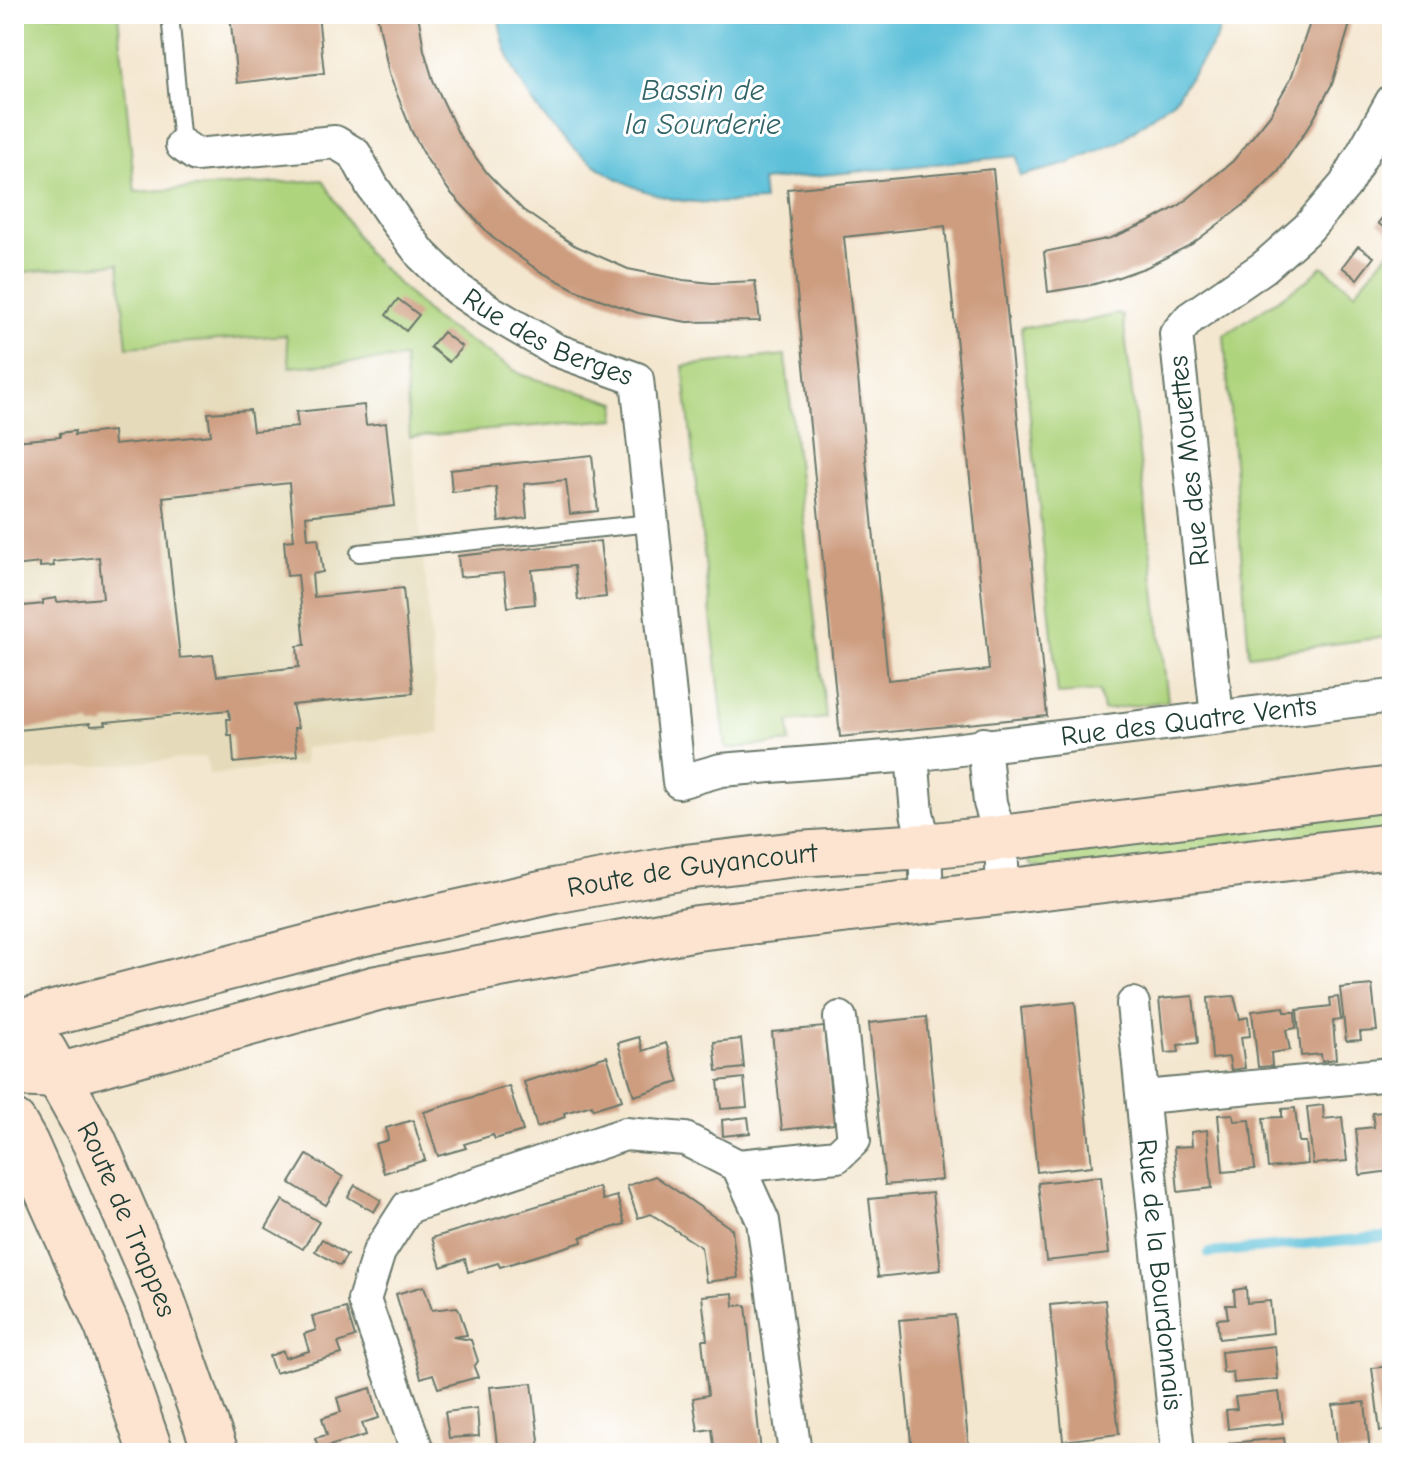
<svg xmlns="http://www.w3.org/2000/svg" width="1406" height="1467" font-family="'Comic Neue',sans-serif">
  <rect width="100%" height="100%" fill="#fff"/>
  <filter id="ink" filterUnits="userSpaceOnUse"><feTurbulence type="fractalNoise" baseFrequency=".0125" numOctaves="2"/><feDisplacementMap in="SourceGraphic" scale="16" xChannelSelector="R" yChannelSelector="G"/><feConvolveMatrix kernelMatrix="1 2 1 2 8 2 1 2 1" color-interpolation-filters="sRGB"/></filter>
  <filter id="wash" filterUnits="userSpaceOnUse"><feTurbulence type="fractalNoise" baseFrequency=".006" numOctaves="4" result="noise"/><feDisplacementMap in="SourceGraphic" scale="32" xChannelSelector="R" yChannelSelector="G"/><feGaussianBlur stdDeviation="1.8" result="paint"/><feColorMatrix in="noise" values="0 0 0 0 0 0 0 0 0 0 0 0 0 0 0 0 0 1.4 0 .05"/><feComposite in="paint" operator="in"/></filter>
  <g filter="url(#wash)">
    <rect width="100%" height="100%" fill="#f4e7d0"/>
    <path fill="#e5dbba" d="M119,262L127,346L287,335L290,367L404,358L440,733L304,748V765L209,775L206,757L14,773V273Z"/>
    <g fill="#afd47e" stroke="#678859" stroke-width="2">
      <path d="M14,14H118L135,192L323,180L367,253L433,318L522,375L617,403L615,419L410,437L404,358L290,367L286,335L127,347L119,263L14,273Z"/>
      <path d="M1392,248V636L1249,655L1224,335L1309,279L1322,266L1355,292Z"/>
      <path d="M1118,314L1123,316L1168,701L1103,710L1099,691L1058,694L1021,327L1079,323Z"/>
      <path d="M785,355L826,718L789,722L790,742L726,749L683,366Z"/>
      <path d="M1392,805V833L1057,872L1030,865L1027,851Z"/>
    </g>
    <path fill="#5cc0d9" stroke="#3e7e86" stroke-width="2" d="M498,14H1223L1217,38L1176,98L1119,142L1068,164L1020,176L1017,156L762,181L764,201C733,202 702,205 672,199C597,183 532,121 506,50C502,38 500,26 498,14Z"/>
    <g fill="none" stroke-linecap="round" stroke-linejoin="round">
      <path stroke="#5cc0d9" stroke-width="10" d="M1209,1253L1392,1236"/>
    </g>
    <g id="blocks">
      <g fill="#ce9d80" fill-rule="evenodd">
        <path d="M230,14H318L324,73L237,83Z"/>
        <path d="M377,14H418L424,50L433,80L459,135L488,174L523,210L574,245L628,269L683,280L712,283L755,281L760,321L687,322L638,313L578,291L539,271L493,238L450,192L428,161L412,132L389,74Z"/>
        <path d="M1313,14H1353L1332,84L1313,120L1278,172L1249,201L1192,244L1147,267L1116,278L1091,285L1048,292L1044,252L1111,238L1151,221L1180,205L1233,161L1270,115L1291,78Z"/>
        <path d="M993,169L1047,716L840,737L787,189ZM945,226L989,670L888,680L844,237Z"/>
        <path d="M1392,205V234L1378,223Z"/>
        <path d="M1358,246L1374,257L1357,279L1342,267Z"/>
        <path d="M398,299L419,315L406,331L386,315Z"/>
        <path d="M443,332L462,347L449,362L430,347Z"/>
        <path d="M364,405L366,425L386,423L395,506L306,516L308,539L318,538L323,572L312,574L314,597L403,588L413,693L292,705L298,728H294L297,756L234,763L232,735H228L227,719H230L229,710L105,722L106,725L91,726L90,723L18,730L14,693V607L43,604V600L56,598L57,602L103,598L99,557L53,562L54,566L40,567V563L14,566V441L60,437V433L75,431L74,435L113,431L114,445L211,435L208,413L250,410L253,431L298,427L296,412ZM289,483L294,540L284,541L287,576L298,575L305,645L297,646L299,667L217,676L213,655L180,658L163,497Z"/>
        <path d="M592,455L598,511L570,514L566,480L524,484L527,518L499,522L496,487L452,492L450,470Z"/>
        <path d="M600,541L606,597L578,600L574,566L532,570L535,604L508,607L504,573L460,577L458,556Z"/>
        <path d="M1372,985L1377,1031L1360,1032L1361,1040L1346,1041L1340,988Z"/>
        <path d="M1193,996L1198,1043L1178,1045L1179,1052L1165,1053L1159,999Z"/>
        <path d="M1234,996L1240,1019L1248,1017L1250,1036L1241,1037L1245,1068L1231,1070L1229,1057L1212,1059L1208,998Z"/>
        <path d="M1338,997L1341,1020L1333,1021L1336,1059L1322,1061L1321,1054L1301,1056L1297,1010L1331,1006L1330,998Z"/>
        <path d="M1075,1002L1092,1166L1037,1172L1021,1008Z"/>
        <path d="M1284,1007L1285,1012H1295L1296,1028L1286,1030L1290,1050L1271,1053L1272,1066L1258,1067L1252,1011Z"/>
        <path d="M926,1017L942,1180L885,1185L869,1023Z"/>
        <path d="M824,1027L834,1124L782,1130L772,1032Z"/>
        <path d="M639,1037L643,1051L666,1043L679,1082L634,1096L618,1043Z"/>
        <path d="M741,1039L744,1068L717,1071L714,1042Z"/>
        <path d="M607,1056L622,1100L593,1109L592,1105L564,1113L565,1117L537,1127L524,1082Z"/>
        <path d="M744,1078L747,1107L721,1109L718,1081Z"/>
        <path d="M509,1086L523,1131L495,1139L493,1135L464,1144L466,1148L438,1156L424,1112Z"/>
        <path d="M1323,1105L1324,1119L1342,1117L1347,1161L1313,1164L1307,1107Z"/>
        <path d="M1295,1108L1299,1142H1306L1308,1164L1268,1168L1263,1118L1282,1117V1109Z"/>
        <path d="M1385,1112L1391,1171L1360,1175L1356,1129L1374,1127L1372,1113Z"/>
        <path d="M1233,1114L1234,1121L1250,1120L1255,1169L1223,1172L1218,1115Z"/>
        <path d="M748,1117L750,1133L723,1136L722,1120Z"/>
        <path d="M413,1120L425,1160L384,1173L375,1144L388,1140L386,1128Z"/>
        <path d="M1207,1130L1212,1188L1178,1192L1174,1147L1192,1146L1191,1132Z"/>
        <path d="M307,1155L343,1177L326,1205L290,1183Z"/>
        <path d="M655,1176L732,1229L738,1278L706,1282L701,1247L651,1214L638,1218L627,1186Z"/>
        <path d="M1101,1176L1109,1254L1046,1261L1038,1183Z"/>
        <path d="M355,1185L381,1200L374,1212L348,1197Z"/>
        <path d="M599,1187L603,1200L617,1196L625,1224L581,1237L582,1242L500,1267L498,1263L468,1272L465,1259L441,1267L432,1238Z"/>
        <path d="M932,1193L941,1270L878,1277L869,1199Z"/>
        <path d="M283,1200L319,1222L303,1249L266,1228Z"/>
        <path d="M322,1239L347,1255L340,1266L315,1251Z"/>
        <path d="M424,1286L432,1310L457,1307L459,1310L467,1335L453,1337L471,1340L478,1361L474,1367L478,1377L438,1388L433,1374L421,1378L396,1294Z"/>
        <path d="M1246,1288L1247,1303L1270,1301L1273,1333L1219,1339L1217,1319L1228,1318L1226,1305H1235L1234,1290Z"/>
        <path d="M733,1293L734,1306L746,1305L761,1453H715L712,1429L698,1431L693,1398L708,1395L702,1340H707L702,1296Z"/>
        <path d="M1105,1300L1119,1434L1063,1441L1050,1305Z"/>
        <path d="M346,1308L355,1337L338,1343L342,1354L275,1373L269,1356L283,1351L285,1358L309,1351L304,1334L316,1330L312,1317Z"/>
        <path d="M955,1315L969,1450L912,1453L899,1320Z"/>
        <path d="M1275,1346L1278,1379L1234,1383L1233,1372L1223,1373L1221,1352Z"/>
        <path d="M1392,1366V1429L1380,1431L1372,1368Z"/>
        <path d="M532,1383L540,1449L498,1453L490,1387Z"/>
        <path d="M371,1388L379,1418L362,1423L366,1435L319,1449L315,1438L327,1435L322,1418L341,1412L337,1398Z"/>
        <path d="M1279,1392L1283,1423L1228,1429L1226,1410L1237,1409L1235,1397Z"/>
        <path d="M1365,1402L1370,1453H1338L1333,1405Z"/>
        <path d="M477,1408L479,1436L449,1438L445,1412Z"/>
        <path d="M14,1425L20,1426L17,1453H14Z"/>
        <path d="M1284,1438L1286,1453H1231L1230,1443Z"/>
      </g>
    </g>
  </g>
  <g filter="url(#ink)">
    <use href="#blocks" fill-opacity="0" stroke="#6a786b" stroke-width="2"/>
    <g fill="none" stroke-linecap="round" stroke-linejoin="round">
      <defs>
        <g id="lane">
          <path d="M170,14L182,145"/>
          <path d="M359,553L651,523"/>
        </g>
        <g id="street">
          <path id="s1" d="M182,145L196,155L335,142L355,154L372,186L396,221L422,255L457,289L491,312L556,350L637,379L679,782L721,770L912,755L1392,696"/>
          <path d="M1217,717L1176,334L1190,318L1264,267L1308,228L1345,185L1392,101"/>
          <path d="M984,744L990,803L1001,838L1003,893"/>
          <path d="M912,755L917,813L925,846L927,900"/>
          <path id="s2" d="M1133,1004L1178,1453"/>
          <path d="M1144,1097L1392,1074"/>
          <path d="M738,1166L837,1156L854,1140L840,1018"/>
          <path d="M418,1453L364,1300L379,1252L408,1207L625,1134L685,1139L738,1166L763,1221L795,1453"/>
        </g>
        <g id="secondary">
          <path id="s3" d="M14,1037L27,1020L77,1007L351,936L559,890L685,867L797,854L925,846L1001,838L1392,789"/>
          <path id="s4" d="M44,1051L94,1141L161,1296L216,1453"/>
          <path d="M14,1074L58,1076L377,988L697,928L1392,846"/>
          <path d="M14,1123L26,1144L107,1326L151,1453"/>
        </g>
      </defs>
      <use href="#lane" stroke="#6a786b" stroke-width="20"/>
      <use href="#street" stroke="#6a786b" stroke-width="36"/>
      <use href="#secondary" stroke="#6a786b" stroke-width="48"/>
      <use href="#lane" stroke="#fff" stroke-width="16"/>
      <use href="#street" stroke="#fff" stroke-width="32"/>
      <use href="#secondary" stroke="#fde4d1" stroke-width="44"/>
    </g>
  </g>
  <g text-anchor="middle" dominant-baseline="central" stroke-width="6" stroke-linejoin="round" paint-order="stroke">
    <g font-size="28" fill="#1f3d34" stroke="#fff">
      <text stroke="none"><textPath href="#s1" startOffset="454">Rue des Berges</textPath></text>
      <text transform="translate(1189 461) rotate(-96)">Rue des Mouettes</text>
      <text stroke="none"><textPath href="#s1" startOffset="1472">Rue des Quatre Vents</textPath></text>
      <text stroke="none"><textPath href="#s3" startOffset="704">Route de Guyancourt</textPath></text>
      <text stroke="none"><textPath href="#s4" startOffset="188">Route de Trappes</textPath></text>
      <text stroke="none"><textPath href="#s2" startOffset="272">Rue de la Bourdonnais</textPath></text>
    </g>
    <g font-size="30" font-style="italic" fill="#316466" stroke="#fff">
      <text x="703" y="90">Bassin de<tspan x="703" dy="34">la Sourderie</tspan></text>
    </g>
  </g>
  <rect width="1406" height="1467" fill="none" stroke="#fff" stroke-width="48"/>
</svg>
